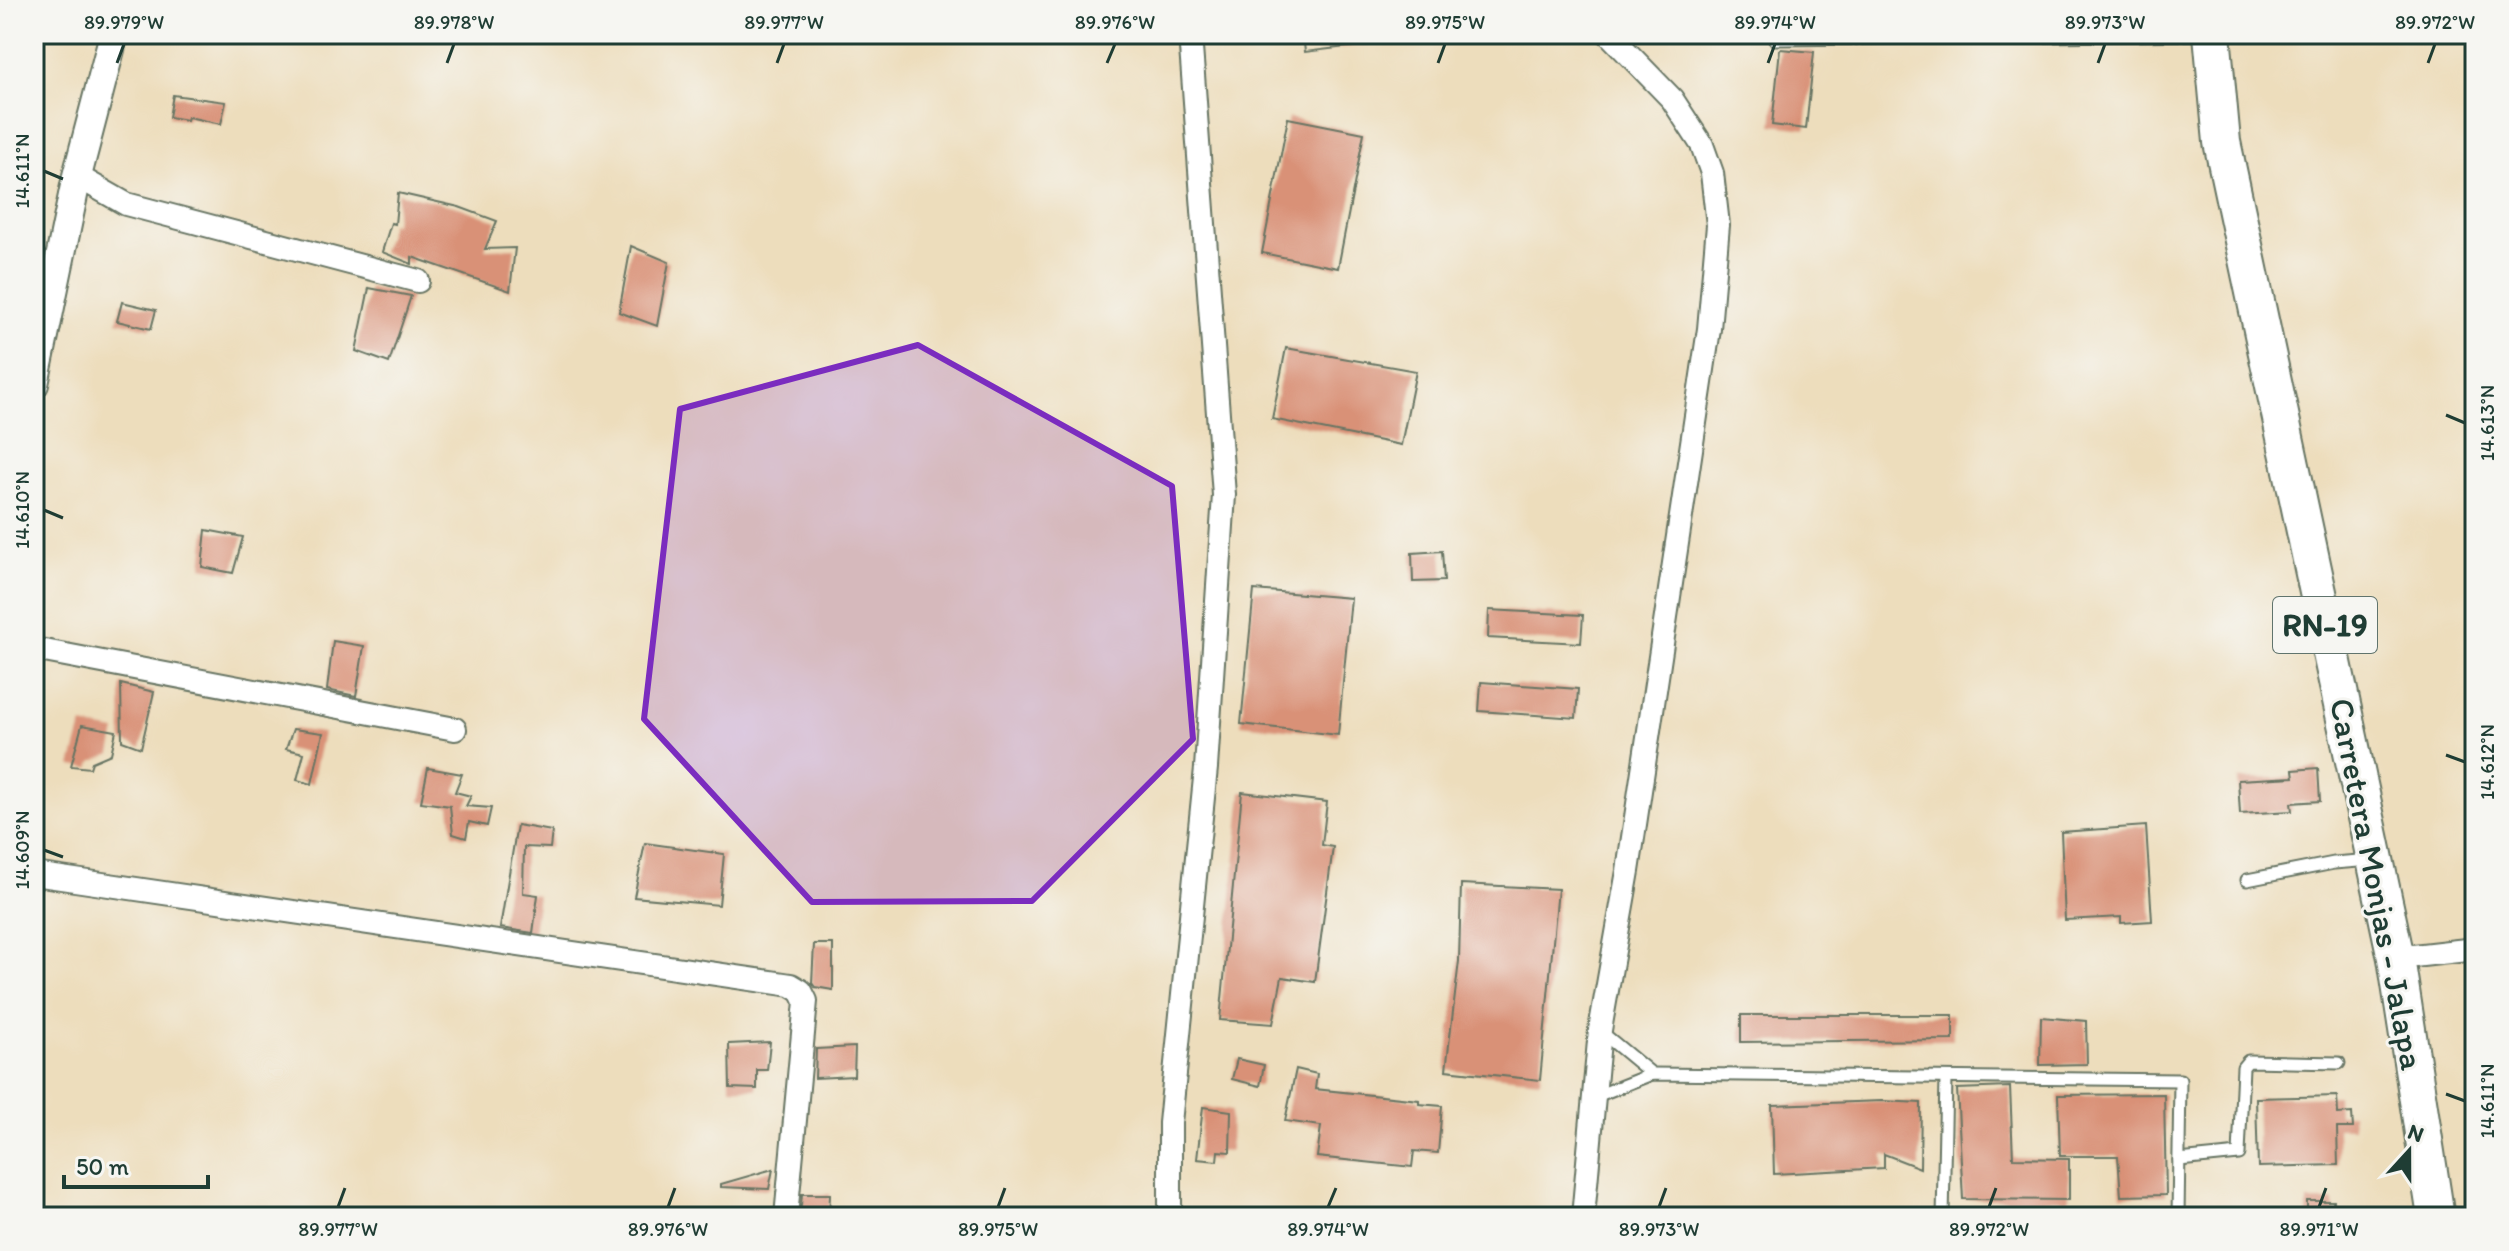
<svg xmlns="http://www.w3.org/2000/svg" width="2509" height="1251" font-family="Itim,sans-serif">
  <rect width="100%" height="100%" fill="#f6f6f2"/>
  <filter id="ink" filterUnits="userSpaceOnUse"><feTurbulence type="fractalNoise" baseFrequency=".0125" numOctaves="2"/><feDisplacementMap in="SourceGraphic" scale="16" xChannelSelector="R" yChannelSelector="G"/><feConvolveMatrix kernelMatrix="1 2 1 2 8 2 1 2 1" color-interpolation-filters="sRGB"/></filter>
  <filter id="wash" filterUnits="userSpaceOnUse"><feTurbulence type="fractalNoise" baseFrequency=".006" numOctaves="4" result="noise"/><feDisplacementMap in="SourceGraphic" scale="32" xChannelSelector="R" yChannelSelector="G"/><feGaussianBlur stdDeviation="1.8" result="paint"/><feColorMatrix in="noise" values="0 0 0 0 0 0 0 0 0 0 0 0 0 0 0 0 0 1.4 0 .05"/><feComposite in="paint" operator="in"/></filter>
  <g filter="url(#wash)">
    <rect width="100%" height="100%" fill="#edddbc"/>
    <g id="blocks">
      <g fill="#d99177">
        <path d="M1303,34H1371V44L1305,52Z"/>
        <path d="M1780,49L1814,52L1806,129L1772,125Z"/>
        <path d="M173,95L226,102L221,124L188,117L187,120L169,117Z"/>
        <path d="M1288,118L1364,133L1338,268L1262,253Z"/>
        <path d="M398,193L459,207L497,221L485,249L515,248L510,291L412,257V264L382,252L391,223L395,224Z"/>
        <path d="M631,246L669,262L657,326L619,312Z"/>
        <path d="M369,288L411,296L389,363L356,351Z"/>
        <path d="M122,302L156,310L151,329L117,321Z"/>
        <path d="M1286,348L1416,371L1401,445L1272,419Z"/>
        <path d="M206,530L243,537L233,573L202,567Z"/>
        <path d="M1442,551L1444,581L1413,582L1412,553Z"/>
        <path d="M1254,590L1351,598L1338,735L1241,724Z"/>
        <path d="M1489,610L1583,615L1581,643L1488,638Z"/>
        <path d="M333,641L364,646L356,696L327,690Z"/>
        <path d="M1481,682L1578,689L1576,718L1479,711Z"/>
        <path d="M121,684L154,692L141,748L122,741Z"/>
        <path d="M82,725L116,731L111,754L92,762L90,768L71,766Z"/>
        <path d="M293,729L323,733L312,784L297,780L304,753L286,749Z"/>
        <path d="M428,768L462,774L455,792L471,796L466,806L491,808L487,826L469,822L466,838L453,834L450,806L421,802Z"/>
        <path d="M2318,768L2320,801L2291,803L2292,811L2240,814L2238,780L2294,777L2293,770Z"/>
        <path d="M1242,792L1327,802L1322,845L1333,847L1315,982L1282,977L1273,1024L1220,1020Z"/>
        <path d="M517,825L552,831L550,848L524,847L523,893L538,895L533,933L500,928Z"/>
        <path d="M2146,826L2152,921L2121,923V917L2065,920L2061,832Z"/>
        <path d="M645,843L724,854L719,905L634,897Z"/>
        <path d="M1461,884L1558,889L1540,1080L1446,1070L1459,961Z"/>
        <path d="M814,944H833V990L815,987L812,983Z"/>
        <path d="M1741,1015H1953V1040L1741,1042Z"/>
        <path d="M2041,1017L2086,1021L2087,1064L2040,1065Z"/>
        <path d="M770,1042L767,1070H757V1089L730,1088L729,1044Z"/>
        <path d="M855,1047L854,1076L815,1078L816,1049Z"/>
        <path d="M1237,1059L1264,1065L1260,1086L1232,1079Z"/>
        <path d="M1296,1069L1317,1074L1315,1089L1419,1100V1104L1442,1106L1438,1153L1414,1151L1412,1167L1317,1157L1321,1126L1285,1121Z"/>
        <path d="M2010,1087L2013,1158L2069,1159V1200L1963,1199L1957,1089Z"/>
        <path d="M2164,1094L2166,1195L2121,1196L2118,1156H2060L2058,1095Z"/>
        <path d="M2337,1096L2338,1114L2352,1113L2353,1128H2337L2338,1165L2258,1167L2256,1098Z"/>
        <path d="M1882,1101L1921,1103L1920,1168L1884,1154V1168L1774,1174L1772,1105Z"/>
        <path d="M1203,1107L1231,1111L1230,1152L1218,1151L1217,1161L1197,1159Z"/>
        <path d="M773,1169L769,1189L721,1187V1184Z"/>
        <path d="M802,1194H830L829,1217H800Z"/>
        <path d="M2307,1201H2334L2335,1217H2307Z"/>
      </g>
    </g>
  </g>
  <g filter="url(#ink)">
    <use href="#blocks" fill-opacity="0" stroke="#677564" stroke-width="2"/>
    <g fill="none" stroke-linecap="round" stroke-linejoin="round">
      <defs>
        <g id="service">
          <path d="M1775,34V39L2209,34"/>
          <path d="M2247,880L2334,863L2371,860"/>
          <path d="M1600,1031L1652,1074"/>
          <path d="M1594,1097L1652,1074L2180,1080L2178,1217"/>
          <path d="M2179,1160L2239,1154L2243,1067L2248,1061L2339,1063"/>
          <path d="M1943,1217L1946,1079"/>
        </g>
        <g id="minor">
          <path d="M77,176L126,204L418,281"/>
          <path d="M34,649L455,729"/>
          <path d="M34,874L791,985L801,991L806,1001L786,1217"/>
          <path d="M2396,958L2475,949"/>
          <path d="M1170,1217V1123L1206,768L1224,495L1190,34"/>
          <path d="M1583,1217L1600,1030L1628,871L1709,329L1718,225L1712,173L1702,145L1672,99L1609,34"/>
        </g>
        <path id="tertiary" d="M34,384L77,176L114,34"/>
        <path id="primary" d="M2212,34L2222,142L2396,958L2436,1217"/>
      </defs>
      <use href="#service" stroke="#677564" stroke-width="15"/>
      <use href="#minor" stroke="#677564" stroke-width="26"/>
      <use href="#tertiary" stroke="#677564" stroke-width="32"/>
      <use href="#primary" stroke="#677564" stroke-width="40"/>
      <use href="#service" stroke="#fff" stroke-width="11"/>
      <use href="#minor" stroke="#fff" stroke-width="22"/>
      <use href="#tertiary" stroke="#fff" stroke-width="28"/>
      <use href="#primary" stroke="#fff" stroke-width="36"/>
    </g>
  </g>
  <path fill="#7b2cbf" fill-opacity="0.2" stroke="#7b2cbf" stroke-width="6" stroke-linejoin="round" d="M918,345L1172,486L1193,739L1032,901L812,902L644,719L680,409Z"/>
  <path fill="none" stroke="#1f3d34" stroke-width="3" d="M117,63L124,44M447,63L454,44M777,63L784,44M1107,63L1115,44M1438,63L1445,44M1768,63L1775,44M2098,63L2105,44M2428,63L2435,44M44,171L63,179M2446,415L2465,423M44,510L63,518M2446,755L2465,762M44,850L63,857M2446,1094L2465,1101M338,1207L345,1188M668,1207L675,1188M998,1207L1005,1188M1328,1207L1336,1188M1659,1207L1666,1188M1989,1207L1996,1188M2319,1207L2326,1188"/>
  <g text-anchor="middle" dominant-baseline="central" stroke-width="6" stroke-linejoin="round" paint-order="stroke">
    <rect fill="#f6f6f2" stroke="#60746d" stroke-width="2" x="2273" y="597" width="104" height="56" rx="6"/>
    <g font-size="32" font-weight="bold" fill="#1f3d34">
      <text x="2325" y="625">RN-19</text>
    </g>
    <g font-size="34" fill="#1f3d34" stroke="#f6f6f2">
      <text transform="translate(2377 884) rotate(79)">Carretera Monjas - Jalapa</text>
    </g>
  </g>
  <rect width="2509" height="1251" fill="none" stroke="#f6f6f2" stroke-width="88"/>
  <g transform="translate(2409 1151) rotate(21)" stroke="#f6f6f2" stroke-width="6" paint-order="stroke">
  <path d="M0-6L14 30L0 20L-14 30Z" fill="#1f3d34"/>
  <text y="-12" font-size="22" font-weight="bold" text-anchor="middle" fill="#1f3d34">N</text>
  </g>
  <path d="M64 1175v12h144v-12" fill="none" stroke="#1f3d34" stroke-width="4"/>
  <text x="76" y="1175" font-size="24" fill="#1f3d34" stroke="#f6f6f2" stroke-width="6" paint-order="stroke">50 m</text>
  <rect x="44" y="44" width="2421" height="1163" fill="none" stroke="#1f3d34" stroke-width="3"/>
  <g font-size="20" text-anchor="middle" fill="#1f3d34">
    <text x="124" y="29">89.979°W</text>
    <text x="454" y="29">89.978°W</text>
    <text x="784" y="29">89.977°W</text>
    <text x="1115" y="29">89.976°W</text>
    <text x="1445" y="29">89.975°W</text>
    <text x="1775" y="29">89.974°W</text>
    <text x="2105" y="29">89.973°W</text>
    <text x="2435" y="29">89.972°W</text>
    <text transform="translate(22 171) rotate(-90)" y="7">14.611°N</text>
    <text transform="translate(2487 423) rotate(-90)" y="7">14.613°N</text>
    <text transform="translate(22 510) rotate(-90)" y="7">14.610°N</text>
    <text transform="translate(2487 762) rotate(-90)" y="7">14.612°N</text>
    <text transform="translate(22 850) rotate(-90)" y="7">14.609°N</text>
    <text transform="translate(2487 1101) rotate(-90)" y="7">14.611°N</text>
    <text x="338" y="1236">89.977°W</text>
    <text x="668" y="1236">89.976°W</text>
    <text x="998" y="1236">89.975°W</text>
    <text x="1328" y="1236">89.974°W</text>
    <text x="1659" y="1236">89.973°W</text>
    <text x="1989" y="1236">89.972°W</text>
    <text x="2319" y="1236">89.971°W</text>
  </g>
</svg>
